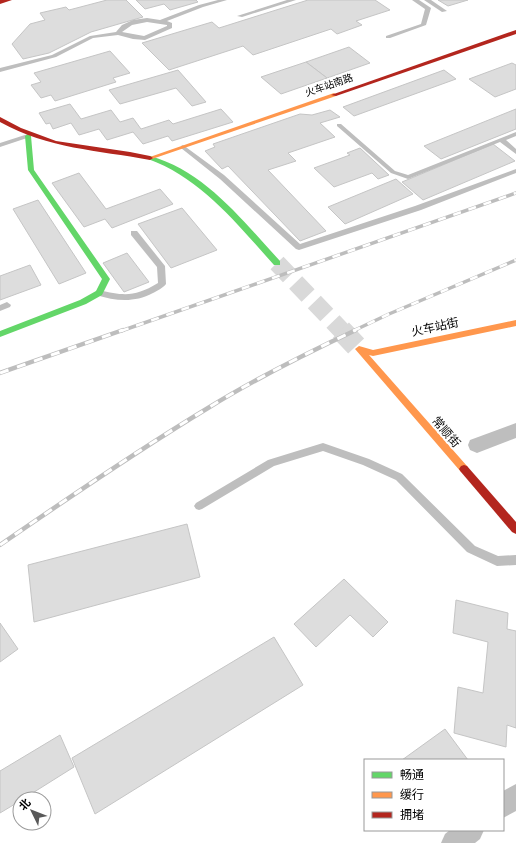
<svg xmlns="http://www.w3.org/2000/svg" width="516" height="843" font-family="'DejaVu Sans','Noto Sans SC',sans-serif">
  <rect width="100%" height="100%" fill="#fff"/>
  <g fill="#ddd" stroke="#c5c5c5">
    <path d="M107,0H126L143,17L91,32L49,53L23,59L12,44L30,24L45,20L40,13L66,7L69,10Z"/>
    <path d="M136,0H196L198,2L170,10L164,4L145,9Z"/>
    <path d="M308,0H375L390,10L356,21L362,25L337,34L331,29L253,55L243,46L169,70L142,43L212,22L219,28Z"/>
    <path d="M438,0H468L448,6Z"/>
    <path d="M349,47L370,63L327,78L306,62Z"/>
    <path d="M110,51L130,73L113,78L116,82L55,101L51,95L41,98L31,85L41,82L34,73Z"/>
    <path d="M306,62L327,78L281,94L261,77Z"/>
    <path d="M512,63L516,65V89L495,97L469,79Z"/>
    <path d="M178,70L206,102L192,106L176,88L120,104L109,90Z"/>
    <path d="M444,70L456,79L354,116L343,107Z"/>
    <path d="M70,104L81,119L111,110L120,122L133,118L141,129L169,120L173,124L221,109L233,122L172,141L168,136L143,144L133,132L107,140L99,129L79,135L71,123L53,129L50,123L46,124L39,113Z"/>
    <path d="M516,109V129L441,159L424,146Z"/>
    <path d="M330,110L340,117L320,123L335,137L288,153L296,161L268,170L326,231L300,241L228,166L222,169L205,151L215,147L213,144L300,114L312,115Z"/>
    <path d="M493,144L515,161L423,200L402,182Z"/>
    <path d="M360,148L389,175L378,179L372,173L334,187L314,168L350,155L347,153Z"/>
    <path d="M79,173L106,209L160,189L173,204L112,228L105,219L84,227L52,183Z"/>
    <path d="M396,179L413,194L345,224L328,207Z"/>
    <path d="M38,200L86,273L59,284L13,209Z"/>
    <path d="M182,208L217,250L171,268L138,224Z"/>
    <path d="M127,253L149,282L124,292L103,263Z"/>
    <path d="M30,265L41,285L0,300V276Z"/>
    <path d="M187,524L200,577L34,622L28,565Z"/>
    <path d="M344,579L388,622L373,637L350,615L316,647L294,624Z"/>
    <path d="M456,600L508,613L507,629L516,631V728L507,725L506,747L454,733L458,687L483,693L488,642L453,633Z"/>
    <path d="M0,623L18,649L0,662Z"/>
    <path d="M274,637L303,685L95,814L72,758Z"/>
    <path d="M445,729L468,760H402Z"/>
    <path d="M60,735L74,767L23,799H20V801L0,813V771Z"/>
  </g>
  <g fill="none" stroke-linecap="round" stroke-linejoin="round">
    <path stroke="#d9d9d9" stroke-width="18" stroke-dasharray="18 9" stroke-linecap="butt" d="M277,263L342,331"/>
    <path stroke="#d9d9d9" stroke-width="22" stroke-dasharray="22 11" stroke-linecap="butt" d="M341,330L359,349"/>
    <g fill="#bebebe" fill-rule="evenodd">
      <path d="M218,0H227L203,7L167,21L172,23V28L145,40L133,39L118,35L93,38L56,57L0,72V68L52,55L90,36L116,32L122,25L133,20L147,18L160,20L199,5ZM147,22L167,25V26L144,36L122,32L132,25Z"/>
      <path d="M287,0H296L242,17L237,16Z"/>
      <path d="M412,0H419L431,8L426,25L390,38H386V36L421,24L425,9Z"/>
      <path d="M424,0H431L447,11L442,12Z"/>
      <path d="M337,124H341L395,171L408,175L516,132V136L506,140L516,149V154L500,142L408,179L391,173L337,126Z"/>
      <path d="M28,134L31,136L30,137L0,147V143Z"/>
      <path d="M183,145L224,175L300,244L415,206L516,169V173L421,210L299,250L296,249L220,179L181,148V146Z"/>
      <path d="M131,231H137L165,266L166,284C163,288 157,291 153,293C134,303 116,301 96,295L95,293L96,291L99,290C124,296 135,297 158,283L157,267L131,235Z"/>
      <path d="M7,302L11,305L10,307L0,311V305Z"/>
      <path d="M323,443L369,459L402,474L475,546L498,556L516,555V565L497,566L467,552L396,480L363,465L323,451L274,466L202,509L199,510L196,509L194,506L196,503L268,460Z"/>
    </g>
    <g fill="#bebebe" fill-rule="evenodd">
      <path d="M516,423V438L477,453L470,450L468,445L470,440Z"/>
      <path d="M516,784V811L503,818V791Z"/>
      <path d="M450,830H484L480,839L475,843H441L445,834Z"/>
    </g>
    <g fill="#63d668" fill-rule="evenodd">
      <path d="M28,134L31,136L34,170L110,279L102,295L86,304L0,337V331L80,300L96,291L102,279L28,170L25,136Z"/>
      <path d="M150,156C205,171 243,221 280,261V265H274C237,224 201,178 148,159V157Z"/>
    </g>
    <g fill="#ff974d" fill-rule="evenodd">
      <path d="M334,93L337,95L336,96L152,159H148L147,158Z"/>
      <path d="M516,320V326L373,356L369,355L467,466L469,469L467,472L464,473L461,472L355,349L359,346L373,350Z"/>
    </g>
    <g fill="#b3261e" fill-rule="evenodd">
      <path d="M0,0H12L0,4Z"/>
      <path d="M516,30V34L336,96L331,95Z"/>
      <path d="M0,117L21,128L56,141L130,152L150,156L153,158L150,160C97,150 49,149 0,122Z"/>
      <path d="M464,465L467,466L516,522V534L512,532L461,472L459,469L461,466Z"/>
    </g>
    <defs>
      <g id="rail-far1">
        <path d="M121,331L516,193"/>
        <path d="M353,331L389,314L516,260"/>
      </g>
      <g id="rail">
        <path d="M0,373L123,330"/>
        <path d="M0,545C68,498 137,451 208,408C255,379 305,354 356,330"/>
      </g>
    </defs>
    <use href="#rail-far1" stroke="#bdbdbd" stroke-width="3.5"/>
    <use href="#rail" stroke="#bdbdbd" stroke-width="4.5"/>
    <use href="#rail-far1" stroke="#fff" stroke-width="2.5" stroke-dasharray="8" stroke-linecap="butt"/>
    <use href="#rail" stroke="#fff" stroke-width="3" stroke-dasharray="9" stroke-linecap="butt"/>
  </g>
  <g text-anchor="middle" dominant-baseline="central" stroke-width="4" stroke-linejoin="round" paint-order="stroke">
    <g font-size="10" fill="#000" stroke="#fff">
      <text transform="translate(329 85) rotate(-19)">火车站南路</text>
    </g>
    <g font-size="12" fill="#000" stroke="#fff">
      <text transform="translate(435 327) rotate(-12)">火车站街</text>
      <text transform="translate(446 432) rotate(49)">常顺街</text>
    </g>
  </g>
  <rect x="364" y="759" width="140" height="72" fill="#ffffff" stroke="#999999"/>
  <rect x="372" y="772" width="20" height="6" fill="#63d668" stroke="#999999"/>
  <text x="400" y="779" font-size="12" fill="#000000">畅通</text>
  <rect x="372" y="792" width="20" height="6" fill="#ff974d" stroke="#999999"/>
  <text x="400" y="799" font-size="12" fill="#000000">缓行</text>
  <rect x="372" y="812" width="20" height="6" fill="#b3261e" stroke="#999999"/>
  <text x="400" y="819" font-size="12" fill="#000000">拥堵</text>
  <g transform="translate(32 811) rotate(313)"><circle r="19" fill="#ffffff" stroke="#999999"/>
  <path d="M0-3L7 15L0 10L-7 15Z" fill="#595959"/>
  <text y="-6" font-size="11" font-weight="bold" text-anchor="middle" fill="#000000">北</text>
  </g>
</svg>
